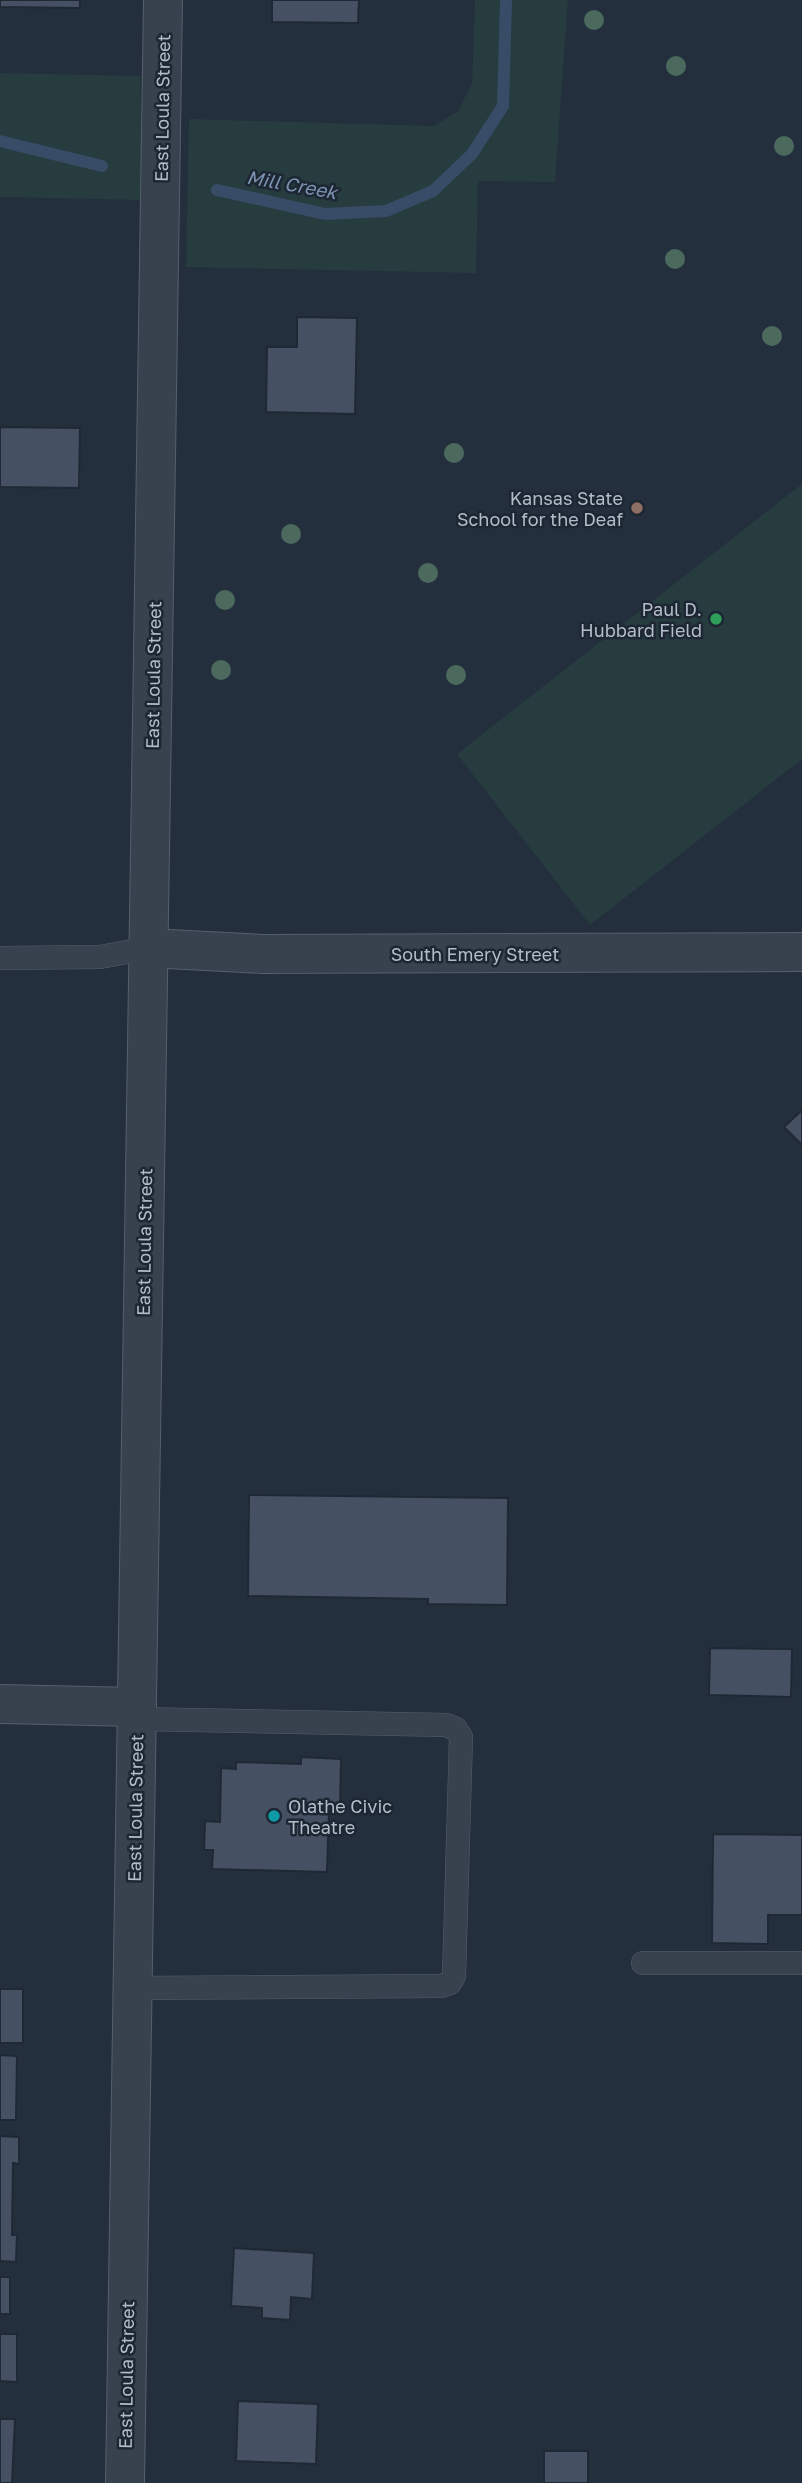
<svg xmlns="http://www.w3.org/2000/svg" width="802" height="2483" font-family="'Golos Text',sans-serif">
  <rect width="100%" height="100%" fill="#242f3e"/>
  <g fill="#263c3f">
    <path d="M475,0H568L555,182L478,181L476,273L186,267L189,119L434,126L458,111L472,83Z"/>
    <path d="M0,73L140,76L143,200L0,197Z"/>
    <path d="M802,484V759L590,925L457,754Z"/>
  </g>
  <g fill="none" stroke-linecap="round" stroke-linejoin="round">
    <g stroke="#394c67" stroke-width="12">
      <path d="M0,141L102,166"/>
      <path d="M217,190L325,214L386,211L433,191L472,154L503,106L506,0"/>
    </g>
  </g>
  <g fill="#455162" stroke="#1f2835" stroke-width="2">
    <path d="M0,0H80V8L0,7Z"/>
    <path d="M272,0H359L358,23L272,22Z"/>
    <path d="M297,317L357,318L355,414L266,412L267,347H297Z"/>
    <path d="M0,427L80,428L79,488L0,487Z"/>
    <path d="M802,1110V1145L784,1127Z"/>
    <path d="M249,1495L508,1498L507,1605L428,1604V1599L248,1596Z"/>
    <path d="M710,1648L792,1649L791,1697L709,1695Z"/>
    <path d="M301,1757L341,1759L340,1810H329L327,1872L212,1869L213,1850H204L205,1821L220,1822L221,1768L236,1769V1762L301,1764Z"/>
    <path d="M713,1834L802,1835V1915H768V1944L712,1943Z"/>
    <rect x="0" y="1989" width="23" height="54"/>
    <path d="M0,2055L17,2056L16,2120H0Z"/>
    <path d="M0,2136L19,2137V2164L13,2163L12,2235H17L16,2262L0,2261Z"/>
    <path d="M234,2248L314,2253L312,2299L291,2297L290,2320L262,2318V2308L231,2306Z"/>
    <rect x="0" y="2277" width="10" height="37"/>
    <path d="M0,2334H17V2382L0,2381Z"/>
    <path d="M238,2401L318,2404L316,2464L236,2461Z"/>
    <path d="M0,2419H15L12,2483H0Z"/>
    <rect x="544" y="2451" width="44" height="32"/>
  </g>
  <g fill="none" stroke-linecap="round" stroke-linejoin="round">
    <defs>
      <g id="service">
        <path d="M0,958L100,957L149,948"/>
        <path d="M643,1963H802"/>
        <path d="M132,1988L441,1986L450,1983L454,1976L461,1737L456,1729L446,1725L137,1719"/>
      </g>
      <g id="minor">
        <path d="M149,948L263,954L802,952"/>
        <path d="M0,1704L137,1707"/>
        <path d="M125,2483L163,0"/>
      </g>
    </defs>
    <use href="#service" stroke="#565f6c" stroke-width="24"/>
    <use href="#minor" stroke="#565f6c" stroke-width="40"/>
    <use href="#service" stroke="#38414e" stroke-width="23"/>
    <use href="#minor" stroke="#38414e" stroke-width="38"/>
  </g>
  <g fill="#4b6a5d">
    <circle cx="594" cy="20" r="10"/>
    <circle cx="676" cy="66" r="10"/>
    <circle cx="784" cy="146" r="10"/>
    <circle cx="675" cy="259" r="10"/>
    <circle cx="772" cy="336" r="10"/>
    <circle cx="454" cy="453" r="10"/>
    <circle cx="291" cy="534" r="10"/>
    <circle cx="428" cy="573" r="10"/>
    <circle cx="225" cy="600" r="10"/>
    <circle cx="221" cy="670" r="10"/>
    <circle cx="456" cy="675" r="10"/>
  </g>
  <circle fill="#8d6e63" stroke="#1d2633" stroke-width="2.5" cx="637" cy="508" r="7"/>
  <circle fill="#2e9e5b" stroke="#1d2633" stroke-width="2.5" cx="716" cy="619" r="7"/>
  <circle fill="#0f9aa8" stroke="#1d2633" stroke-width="2.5" cx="274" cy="1816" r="7"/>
  <g text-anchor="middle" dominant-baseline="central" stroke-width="5" stroke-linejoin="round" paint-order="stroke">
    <g font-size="18" fill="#b4bcc9" stroke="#1d2633">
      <text transform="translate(162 108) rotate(-89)">East Loula Street</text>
      <text transform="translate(153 675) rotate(-89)">East Loula Street</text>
      <text x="475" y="954">South Emery Street</text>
      <text transform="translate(144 1242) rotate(-89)">East Loula Street</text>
      <text transform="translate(135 1808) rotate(-89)">East Loula Street</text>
      <text transform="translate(126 2375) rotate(-89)">East Loula Street</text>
    </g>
    <g font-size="18" fill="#b4bcc9" stroke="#1d2633" text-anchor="end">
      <text x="623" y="498">Kansas State<tspan x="623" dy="21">School for the Deaf</tspan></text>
      <text x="702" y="609">Paul D.<tspan x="702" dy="21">Hubbard Field</tspan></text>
      <text x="288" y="1806" text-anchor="start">Olathe Civic<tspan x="288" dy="21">Theatre</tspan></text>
    </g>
    <g font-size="19" font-style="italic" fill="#7c92b1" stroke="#1d2633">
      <text transform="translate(292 184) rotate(10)">Mill Creek</text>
    </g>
  </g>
</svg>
